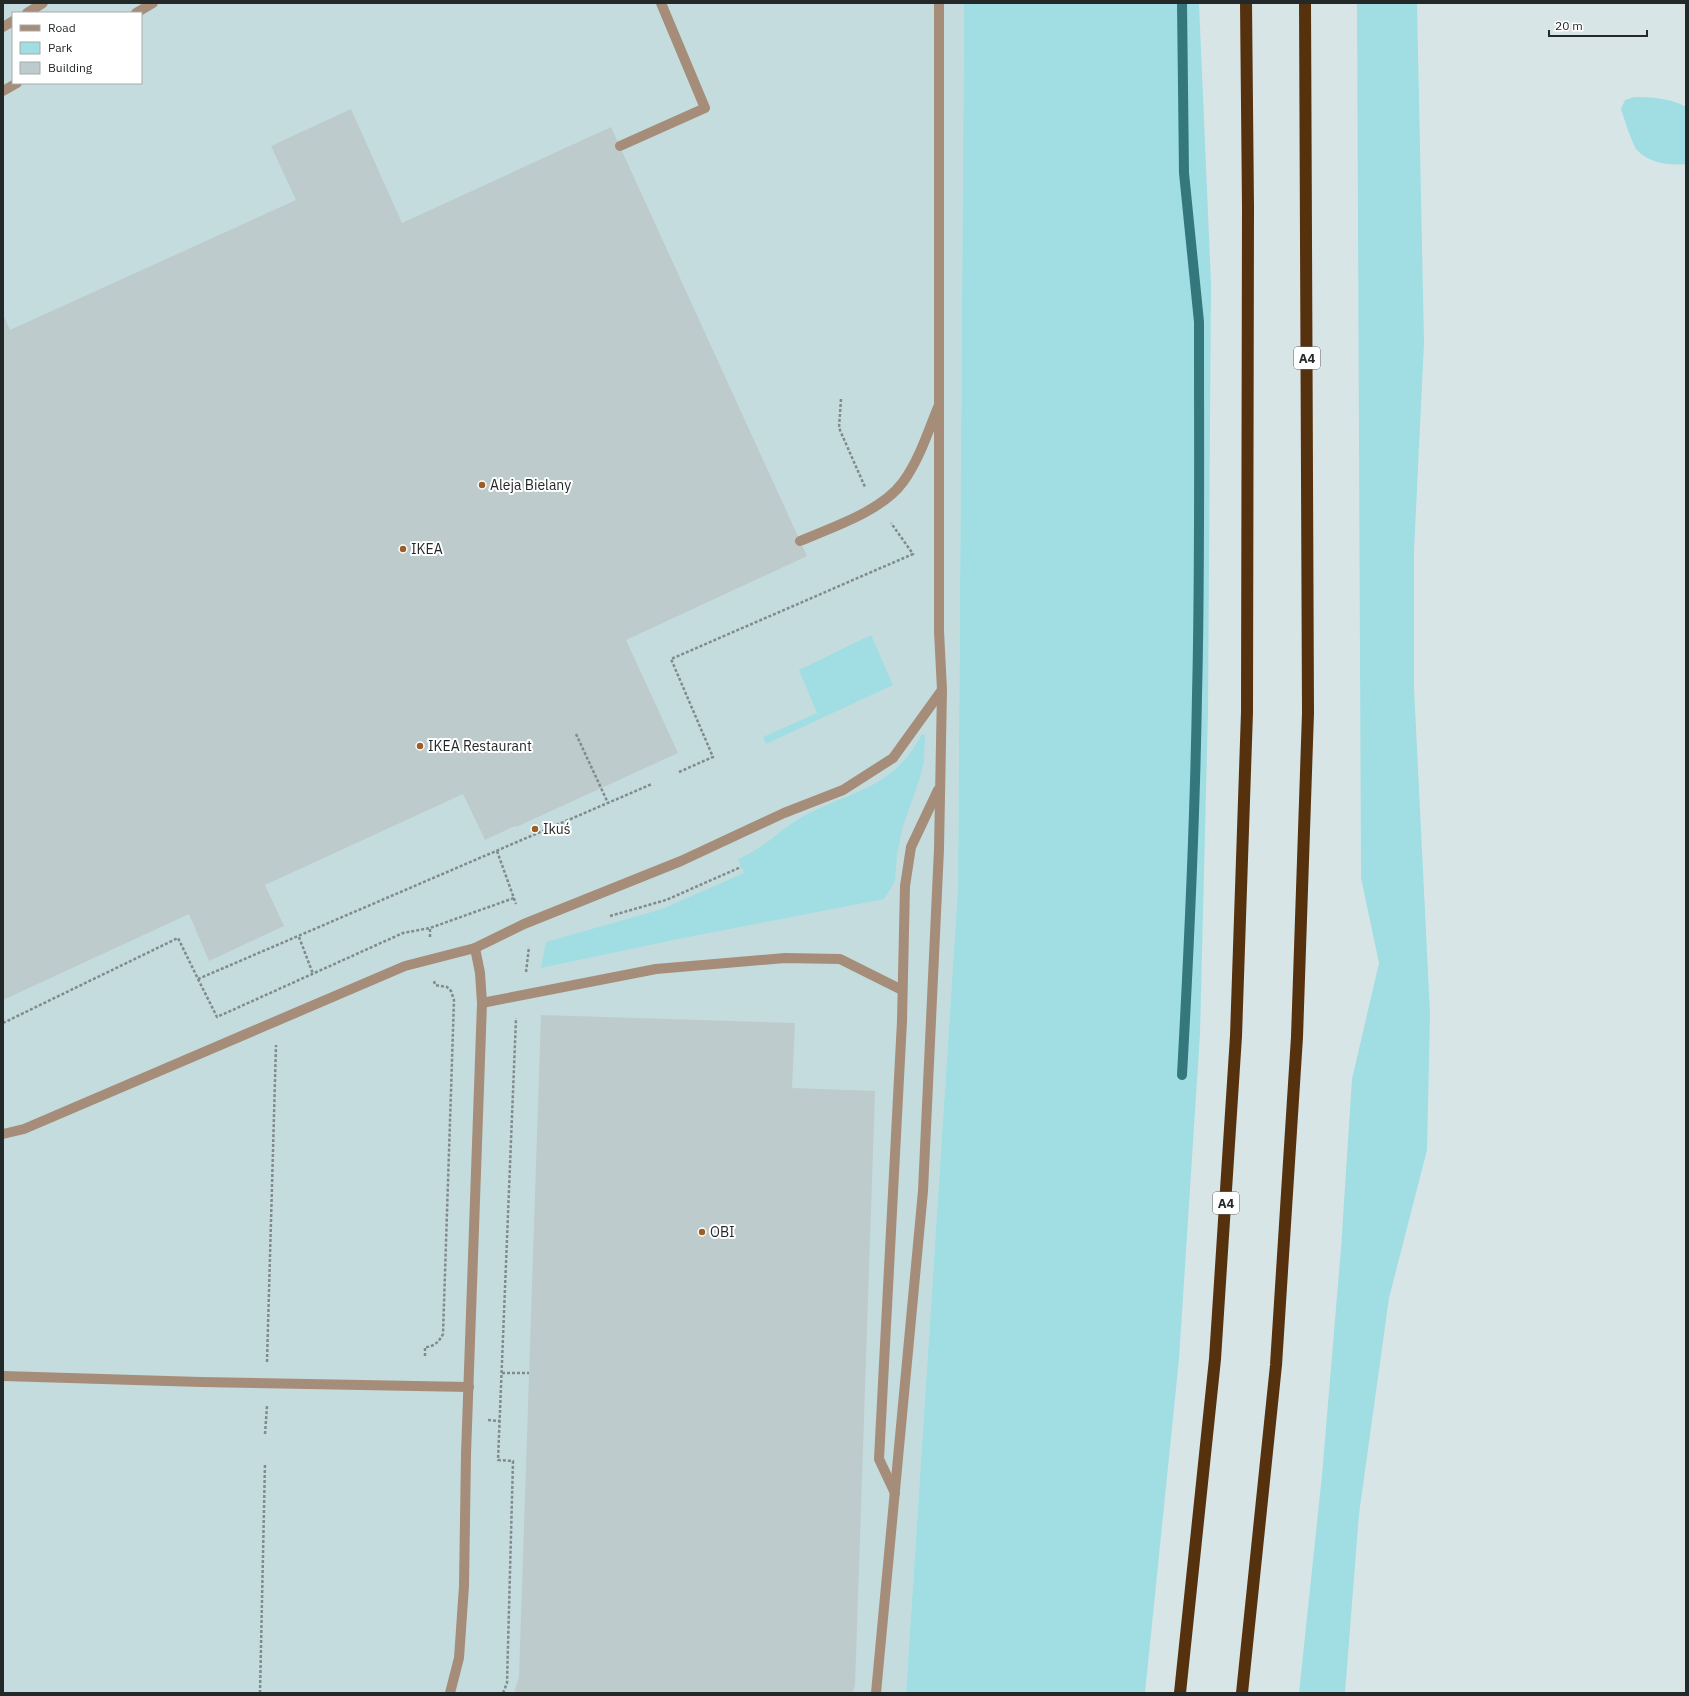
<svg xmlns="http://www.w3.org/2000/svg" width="1689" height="1696" font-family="'IBM Plex Sans',sans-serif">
  <rect width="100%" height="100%" fill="#d8e5e7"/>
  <path fill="#c5dcde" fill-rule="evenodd" d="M3,3H964L958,887L906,1693H3ZM13,13H141V83H13Z"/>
  <g fill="#a0dee3">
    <path d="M964,3H1199L1211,283L1208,711L1200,1034L1179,1359L1145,1693H906L958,887Z"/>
    <path d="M1357,3H1417L1424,343L1414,551V687L1430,1014L1427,1150L1389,1298L1359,1514L1345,1693H1299L1322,1475L1341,1248L1352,1079L1379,963L1361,878Z"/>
    <path d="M1634,97C1651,97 1671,98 1686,107V164C1669,166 1649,163 1637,150C1632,144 1624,118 1621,109L1625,100Z"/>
    <path d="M871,635L893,685L766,744L763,737L817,713L799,670Z"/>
    <path d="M922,734L925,735L924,761L920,778L903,826L897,854L895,881L884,899L678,939L541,968L546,942L662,909L744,873L738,859C745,856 751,853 757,849C773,839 786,826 802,817C852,789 891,792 922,734Z"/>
  </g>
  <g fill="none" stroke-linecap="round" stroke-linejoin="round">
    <path stroke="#34787d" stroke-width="10" d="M1182,3L1184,173L1199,322V340C1199,459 1200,577 1197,695C1195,822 1189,949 1182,1075"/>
  </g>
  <g fill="#bdcbcc">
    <path d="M351,109L402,223L611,127L807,556L626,640L678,753L516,827L515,826L485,840L463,794L265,885L284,926L209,961L189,914L3,1000V314L10,330L296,200L271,146Z"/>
    <path d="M541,1015L795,1023L792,1088L875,1091L855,1686L852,1693H514L519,1677Z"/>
  </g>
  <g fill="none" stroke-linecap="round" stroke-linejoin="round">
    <g stroke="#828b8c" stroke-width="2.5" stroke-dasharray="3 2" stroke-linecap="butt">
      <path d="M841,399L839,428L865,487"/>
      <path d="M576,734L608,803"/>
      <path d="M679,772L713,757L671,659L913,554L891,523"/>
      <path d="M497,851L516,904"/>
      <path d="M610,916L666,900L741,867"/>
      <path d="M299,937L313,974"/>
      <path d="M430,937V928"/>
      <path d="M526,972L529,947"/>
      <path d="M198,979L217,1017L403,933L430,928L514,898"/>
      <path d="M3,1023L178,938L198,979L652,784"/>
      <path d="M425,1356V1347C434,1347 439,1342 443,1334L454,1000L451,991L447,987L435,985L434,981"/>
      <path d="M267,1362L276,1045"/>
      <path d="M502,1373H529"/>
      <path d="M488,1420L500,1421"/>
      <path d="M265,1434L267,1406"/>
      <path d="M260,1693L265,1463"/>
      <path d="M503,1693L507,1683L513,1461L498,1460L516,1018"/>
    </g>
    <g stroke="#a58d7a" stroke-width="10">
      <path d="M136,13L153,3"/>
      <path d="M3,91L17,83"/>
      <path d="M620,146L705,108L661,3"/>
      <path d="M800,541C833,527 882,511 903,482C919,460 928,432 938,407"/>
      <path d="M475,948L524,924L681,861L784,813L843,790L893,758L942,690"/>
      <path d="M482,1003L656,969L785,958L840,959L902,990"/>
      <path d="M3,1134L24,1129L405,966L475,948L480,973L482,1003L466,1454L464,1586L459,1658L450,1693"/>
      <path d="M3,1376L201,1382L469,1387"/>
      <path d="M895,1493L879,1459L902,1021L905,886L911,847L938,790"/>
      <path d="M876,1693L923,1191L939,849L942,690L939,631V3"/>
    </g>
    <g stroke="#a58d7a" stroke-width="10">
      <path d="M27,13L43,3"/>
      <path d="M3,27L13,21"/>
    </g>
    <g stroke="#55310e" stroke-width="12">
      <path d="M1180,1693L1215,1359L1236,1036L1247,712L1248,207L1246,3"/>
      <path d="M1242,1693L1276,1365L1297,1037L1308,713L1305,3"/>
    </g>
  </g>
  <g fill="#9c5e24" stroke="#fff" stroke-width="1.5">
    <circle cx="482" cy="485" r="4"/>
    <circle cx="403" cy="549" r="4"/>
    <circle cx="420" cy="746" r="4"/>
    <circle cx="535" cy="829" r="4"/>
    <circle cx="702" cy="1232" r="4"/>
  </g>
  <g text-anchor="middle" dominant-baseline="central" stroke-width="4" stroke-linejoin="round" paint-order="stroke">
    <g fill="#fff" stroke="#656868" stroke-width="1">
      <rect x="1294" y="347" width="26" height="22" rx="3"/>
      <rect x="1213" y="1192" width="26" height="22" rx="3"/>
    </g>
    <g font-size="13" font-weight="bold" fill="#232828">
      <text x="1307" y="358">A4</text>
      <text x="1226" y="1203">A4</text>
    </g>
    <g font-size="14" fill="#232828" stroke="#fff" text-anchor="start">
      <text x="490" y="485">Aleja Bielany</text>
      <text x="411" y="549">IKEA</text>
      <text x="428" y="746">IKEA Restaurant</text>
      <text x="543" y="829">Ikuś</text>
      <text x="710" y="1232">OBI</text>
    </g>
  </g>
  <rect width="1689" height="1696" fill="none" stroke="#232828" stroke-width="8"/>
  <rect x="12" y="12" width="130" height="72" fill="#ffffff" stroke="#a7a9a9"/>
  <rect x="20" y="25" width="20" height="6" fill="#a58d7a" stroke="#a7a9a9"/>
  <text x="48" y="32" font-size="12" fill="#232828">Road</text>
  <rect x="20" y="42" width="20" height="12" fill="#a0dee3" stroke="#a7a9a9"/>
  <text x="48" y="52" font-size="12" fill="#232828">Park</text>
  <rect x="20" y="62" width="20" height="12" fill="#bdcbcc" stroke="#a7a9a9"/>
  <text x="48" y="72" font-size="12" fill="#232828">Building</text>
  <path d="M1549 30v6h98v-6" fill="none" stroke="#232828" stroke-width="2"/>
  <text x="1555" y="30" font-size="12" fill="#232828" stroke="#ffffff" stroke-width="3" paint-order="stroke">20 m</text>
</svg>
